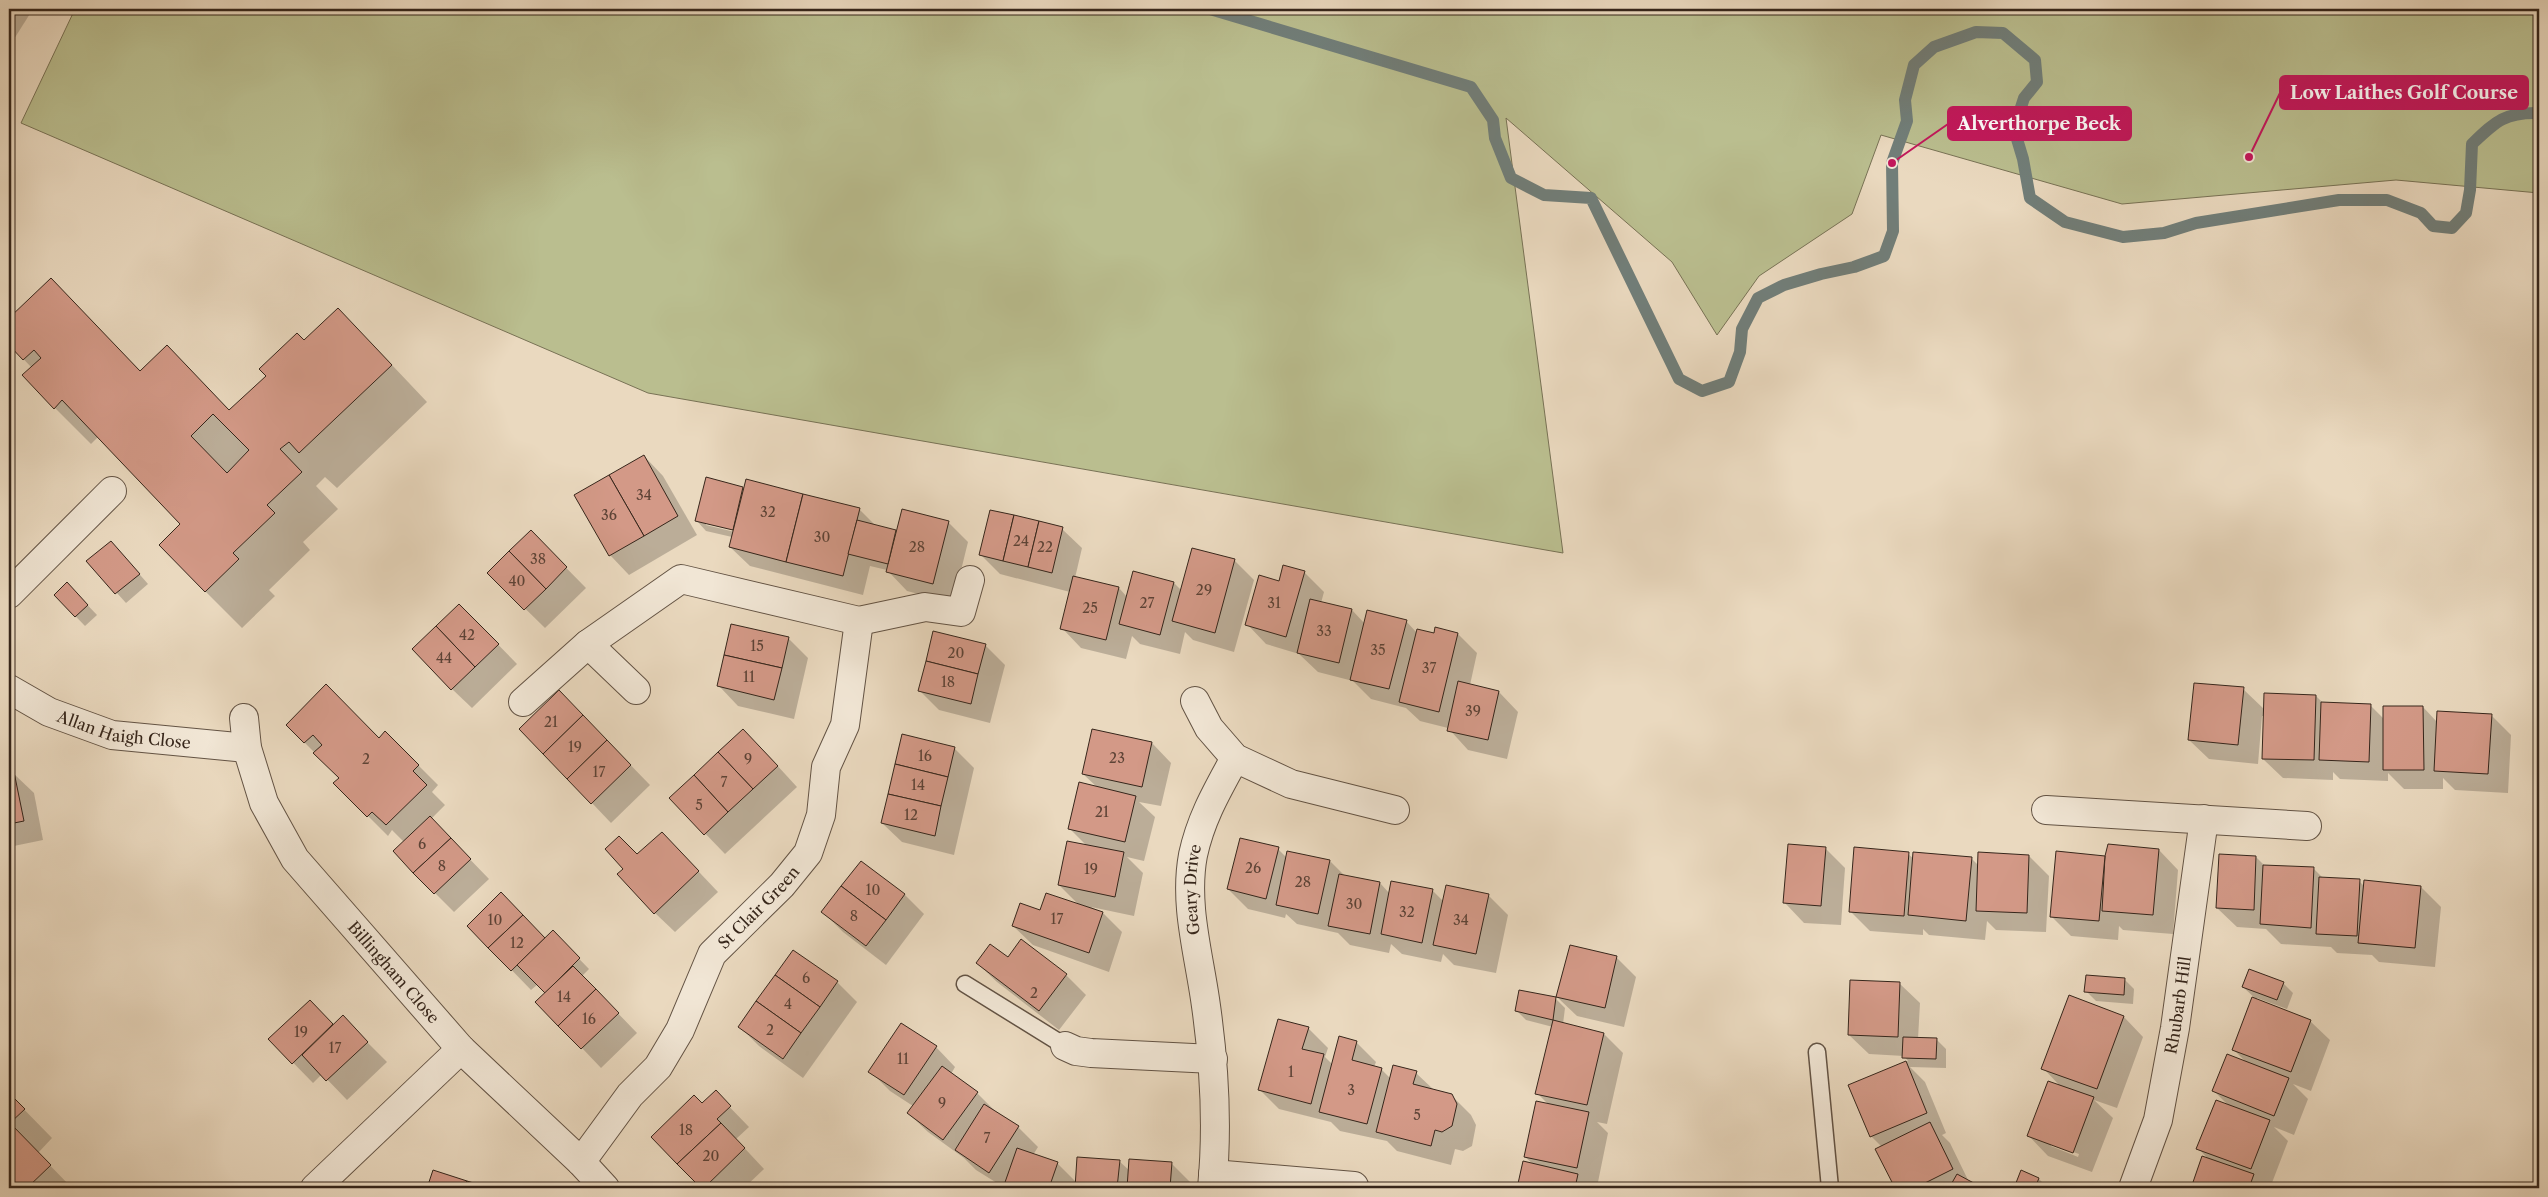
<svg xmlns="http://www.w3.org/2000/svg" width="2548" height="1197" font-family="'Libre Caslon Text',serif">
  <rect width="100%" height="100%" fill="#ead9bf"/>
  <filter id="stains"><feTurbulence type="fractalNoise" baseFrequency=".004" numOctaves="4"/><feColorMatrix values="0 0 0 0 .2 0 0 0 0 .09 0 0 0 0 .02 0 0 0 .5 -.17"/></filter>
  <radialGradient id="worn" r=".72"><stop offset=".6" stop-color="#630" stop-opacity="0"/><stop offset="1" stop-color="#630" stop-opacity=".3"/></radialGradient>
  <path fill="#babe8f" stroke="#787255" d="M75,9H2539V193L2396,180L2122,204L1881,135L1852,214L1759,276L1717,335L1672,262L1506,118L1563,553L648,393L21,123Z"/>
  <g fill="#0003" fill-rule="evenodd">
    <path d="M9,9H33L9,47Z"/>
    <path d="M51,279L141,372L230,411L304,342L374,346L427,402L337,488L325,477L316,486L338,509L303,542L310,550L269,590L275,596L242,628L205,591L182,524L99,436L91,444L55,408L32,368L9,344V320Z"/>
    <path d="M644,456L663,476L697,535L629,575L610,555Z"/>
    <path d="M707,479L744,489L859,509L876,526L897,531L948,522L968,542L953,603L907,591L887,570L870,566L863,595L750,566L730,547L732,537L706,531L697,521ZM706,523L739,530V533L706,525Z"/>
    <path d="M1062,529L1082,548L1075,578L1119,588L1127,597L1174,583L1182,591L1234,560L1254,580L1234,652L1193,640L1185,632L1180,654L1140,644L1132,636L1126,659L1081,648L1062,628L1070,592L1000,574L980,554Z"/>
    <path d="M531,532L586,588L545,628L489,573Z"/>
    <path d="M120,552L148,584L126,603L88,561Z"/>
    <path d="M1304,572L1324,592L1321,603L1352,610L1365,624L1406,621L1417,633L1435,635L1458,634L1477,653L1470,685L1499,692L1518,712L1507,759L1468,750L1448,728L1420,721L1406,708L1371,699L1353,681L1318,672L1299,654L1266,644L1247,624L1280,582Z"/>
    <path d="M77,594L97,615L85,626L55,595Z"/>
    <path d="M479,625L517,664L472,708L452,689Z"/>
    <path d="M788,638L808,658L794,719L738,706L719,686Z"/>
    <path d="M985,645L1005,665L990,723L939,710L919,690Z"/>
    <path d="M2243,689L2265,710L2316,696L2324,704L2370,705L2384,719L2423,707L2437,722L2491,715L2511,735L2508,793L2455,790L2443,778V789H2404L2388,773V781L2340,779L2333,772V780L2283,778L2263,759L2264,716H2262L2258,764L2209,759L2189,740Z"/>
    <path d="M579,712L650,785L611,823L592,803Z"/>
    <path d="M287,725L379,740L385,732L438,785L432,792L445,805L431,819L489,879L454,912L435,893L404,842L392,830L388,836L335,783L340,778Z"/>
    <path d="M1093,730L1152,743L1171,763L1161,806L1139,802L1155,817L1144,861L1127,857L1143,873L1134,916L1091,907L1103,913L1122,932L1109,972L1033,945L1013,926L1041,911L1079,905L1059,885L1087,846L1069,828L1098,788L1083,774Z"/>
    <path d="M954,748L974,768L954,855L902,842L882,823Z"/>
    <path d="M763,750L797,787L725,854L671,798Z"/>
    <path d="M14,774L34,793L43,840L9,847V775Z"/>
    <path d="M1278,849L1287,858L1330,861L1345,876L1380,883L1390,894L1432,890L1444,902L1488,895L1508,915L1496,973L1454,965L1443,954L1441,962L1402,954L1391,944L1389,953L1350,945L1338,933L1297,924L1286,914L1285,918L1248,909L1228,889Z"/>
    <path d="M1826,849L1845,868L1841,925L1804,923L1785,903Z"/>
    <path d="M2159,850L2178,870L2173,934L2123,930L2119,926L2118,940L2071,936L2051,916L2057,853L2106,857Z"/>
    <path d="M681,853L718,892L675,932L655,913L638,856Z"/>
    <path d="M1908,854L1914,859L1971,858L1979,866L2029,856L2049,876L2046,932L1996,930L1987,921L1985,940L1929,935L1923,929V935L1870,931L1850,911Z"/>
    <path d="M2220,856L2256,857L2265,866L2314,869L2324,879L2359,881L2365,887V882L2421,887L2441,907L2435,967L2379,962L2372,955L2337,953L2331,947L2281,944L2266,929L2237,927L2217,908Z"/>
    <path d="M861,862L905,895L924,914L886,965L843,932L823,912Z"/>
    <path d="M469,926L545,939L553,932L589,969L582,976L637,1033L601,1068L582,1048L546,993L538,984L531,990Z"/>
    <path d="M1021,941L1066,975L1086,995L1059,1030L997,982L977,963L1008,959Z"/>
    <path d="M794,951L837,982L857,1002L803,1078L759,1046L740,1027Z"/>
    <path d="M1617,958L1636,977L1624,1027L1577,1016L1557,997Z"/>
    <path d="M2124,979L2134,989L2133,1004L2096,1001L2086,991Z"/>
    <path d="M1851,982L1900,984L1920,1003L1918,1039L1937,1040L1946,1049V1068L1910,1067L1925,1082L1946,1133L1942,1135L1950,1143L1969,1182L1981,1188H1896L1877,1150L1882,1147L1871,1136L1850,1085L1908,1061L1904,1056L1869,1054L1849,1035Z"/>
    <path d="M2283,983L2293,993L2287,1009L2257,998V1000L2243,987Z"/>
    <path d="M2070,997L2124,1017L2143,1037L2117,1108L2094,1100L2113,1118L2092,1172L2048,1156L2029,1136L2061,1087L2043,1068ZM2051,1144L2079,1154L2078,1157L2051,1146Z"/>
    <path d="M1555,998L1565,1008L1563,1024L1604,1034L1623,1053L1607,1124L1597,1122L1608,1133L1597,1187L1588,1186L1591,1188H1518L1524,1163L1534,1165L1525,1157L1549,1105L1537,1093L1553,1027L1526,1020L1516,1010Z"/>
    <path d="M310,1002L334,1026L362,1037L387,1062L347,1100L322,1074L313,1083L270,1039Z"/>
    <path d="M2310,1021L2330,1040L2311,1091L2293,1084L2308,1099L2294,1135L2274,1127L2288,1141L2270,1188L2264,1186L2266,1188H2192L2203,1157L2209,1160L2198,1148L2229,1106L2214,1091L2247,1063L2233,1049Z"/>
    <path d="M1308,1028L1328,1048L1325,1057L1333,1065L1356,1042L1376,1062L1374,1067L1381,1069L1391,1079L1416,1073L1434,1090L1451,1095L1471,1115L1476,1125L1472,1146L1463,1151L1455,1149L1451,1165L1397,1151L1387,1141L1340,1131L1331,1122L1279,1109L1260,1090Z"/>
    <path d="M936,1047L955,1067L951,1074L977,1093L997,1113L1018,1127L1038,1147L1033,1155L1057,1163L1077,1183L1119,1161L1130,1171L1171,1163L1191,1183V1188H1076V1184L1075,1188H1005L976,1170L964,1158L928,1132L908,1113L913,1106L890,1091L870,1071Z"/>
    <path d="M715,1092L749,1127L736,1139L764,1169L744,1188H702L653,1137L702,1105Z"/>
    <path d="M9,1094L52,1138L38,1153L72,1188H9Z"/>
    <path d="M434,1171L486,1188H428Z"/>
    <path d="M2021,1172L2039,1179L2048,1188H2015Z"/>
  </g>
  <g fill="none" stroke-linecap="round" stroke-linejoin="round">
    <path stroke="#717e79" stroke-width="12" d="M1210,9L1471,87L1493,120L1495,138L1511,178L1544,195L1591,198L1679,379L1702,391L1729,382L1740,352L1742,329L1758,298L1784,285L1821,274L1854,267L1884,256L1893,231L1892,163L1907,121L1905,100L1914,65L1934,47L1976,32L2003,33L2035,60L2037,82L2024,98L2014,129L2023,159L2030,198L2065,222L2123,237L2164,233L2196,223L2339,200H2387L2421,213L2433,226L2452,228L2466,213L2470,190L2472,144C2496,121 2505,112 2539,113"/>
  </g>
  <g fill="#d39987" stroke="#36261b" fill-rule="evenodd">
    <path d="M51,278L140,371L167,345L229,410L266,376L259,369L297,333L304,340L338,308L392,365L299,453L289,442L280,449L302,472L267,505L275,513L233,553L239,559L205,592L159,545L180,524L62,400L54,409L22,375L41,358L34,350L23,360L9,345V318ZM213,414L249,450L227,473L191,436Z"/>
    <path d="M644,455L678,516L644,536L609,475Z"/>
    <path d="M609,475L644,536L609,556L574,495Z"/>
    <path d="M706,477L743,487L733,530L695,521Z"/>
    <path d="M746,479L803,494L786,562L729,547Z"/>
    <path d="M803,494L860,508L843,576L786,562Z"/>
    <path d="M902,509L949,521L933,584L886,572Z"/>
    <path d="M990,510L1014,515L1003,561L979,555Z"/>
    <path d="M1014,515L1039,521L1028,567L1003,561Z"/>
    <path d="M857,520L896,530L888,564L848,554Z"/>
    <path d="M1039,521L1063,527L1052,573L1028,567Z"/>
    <path d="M531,530L567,567L546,589L509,551Z"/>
    <path d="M111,541L140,574L115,594L86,561Z"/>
    <path d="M1192,548L1235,559L1215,633L1172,621Z"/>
    <path d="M509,551L546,589L524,610L487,573Z"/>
    <path d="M1283,565L1305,571L1286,637L1245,625L1259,575L1279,581Z"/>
    <path d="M1133,571L1174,582L1160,635L1119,624Z"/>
    <path d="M1073,576L1119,587L1106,640L1060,629Z"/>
    <path d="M67,582L88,605L75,617L54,595Z"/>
    <path d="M1310,599L1352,609L1339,663L1297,653Z"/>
    <path d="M459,604L499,644L475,667L436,626Z"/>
    <path d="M1367,610L1407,620L1389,689L1350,680Z"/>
    <path d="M731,624L789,637L782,668L724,655Z"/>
    <path d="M436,626L475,667L451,690L412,649Z"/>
    <path d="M1435,627L1458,633L1439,712L1399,702L1417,629L1434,633Z"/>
    <path d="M933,631L986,644L978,674L926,661Z"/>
    <path d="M724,655L782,668L774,700L717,686Z"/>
    <path d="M926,661L978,674L971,704L918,691Z"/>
    <path d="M1458,681L1499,691L1488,740L1447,731Z"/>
    <path d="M2194,683L2244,687L2238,745L2188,740Z"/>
    <path d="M326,684L379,738L385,731L419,765L413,771L427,785L386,825L372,812L367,817L333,783L339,778L313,753L322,745L313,735L304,743L286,725Z"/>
    <path d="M559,690L583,715L543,754L519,729Z"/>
    <path d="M2264,693L2316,695L2314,760L2262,759Z"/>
    <path d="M2321,702L2371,704L2369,762L2319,760Z"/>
    <path d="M2383,706H2423L2424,770H2383Z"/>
    <path d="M2437,711L2492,714L2488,774L2434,771Z"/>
    <path d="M583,715L607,740L567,779L543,754Z"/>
    <path d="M743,729L778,766L753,789L718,752Z"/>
    <path d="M1092,729L1152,742L1142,787L1082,774Z"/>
    <path d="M902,734L955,747L948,777L895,764Z"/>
    <path d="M607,740L631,765L591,804L567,779Z"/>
    <path d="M718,752L753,789L728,812L694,775Z"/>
    <path d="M895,764L948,777L941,806L888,794Z"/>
    <path d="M14,772L24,821L9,824V773Z"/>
    <path d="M694,775L728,812L704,835L669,798Z"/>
    <path d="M1079,782L1136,796L1125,842L1068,829Z"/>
    <path d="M888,794L941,806L935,836L881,823Z"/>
    <path d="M430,816L451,838L413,873L393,851Z"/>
    <path d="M662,832L699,871L654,914L617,874L623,869L605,849L619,836L637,854Z"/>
    <path d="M451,838L471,859L434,894L413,873Z"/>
    <path d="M1240,838L1279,847L1266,899L1227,889Z"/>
    <path d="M1067,841L1124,852L1115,897L1058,885Z"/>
    <path d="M1788,844L1826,847L1821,906L1783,903Z"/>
    <path d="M2108,844L2159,849L2153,915L2102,911L2105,856Z"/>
    <path d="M1854,847L1909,852L1904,916L1849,912Z"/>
    <path d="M1287,851L1330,860L1318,914L1276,905Z"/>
    <path d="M2056,851L2105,856L2099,921L2050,917Z"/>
    <path d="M1913,852L1972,857L1966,921L1908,915Z"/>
    <path d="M1978,852L2029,855L2027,913L1976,911Z"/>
    <path d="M2219,854L2256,856L2254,910L2216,908Z"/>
    <path d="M861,861L905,894L886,920L841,886Z"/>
    <path d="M2263,865L2314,867L2311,928L2260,924Z"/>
    <path d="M1339,874L1380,882L1370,934L1328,926Z"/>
    <path d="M2319,877L2360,879L2357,936L2316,934Z"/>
    <path d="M2364,880L2421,886L2415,948L2358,943Z"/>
    <path d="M1391,881L1433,889L1422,943L1381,934Z"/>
    <path d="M1446,885L1489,894L1476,954L1433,945Z"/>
    <path d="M841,886L886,920L866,946L821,912Z"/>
    <path d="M501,892L523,915L488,948L467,926Z"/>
    <path d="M1046,893L1103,912L1089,953L1012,926L1020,903L1040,910Z"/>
    <path d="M523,915L545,938L511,971L488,948Z"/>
    <path d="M553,930L580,958L545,993L517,965Z"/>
    <path d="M1021,939L1067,974L1039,1011L976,963L990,944L1008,957Z"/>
    <path d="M1570,945L1617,956L1605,1008L1556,997Z"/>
    <path d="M793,950L838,981L820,1007L775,975Z"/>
    <path d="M573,966L596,989L558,1026L535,1002Z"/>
    <path d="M2249,969L2284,982L2277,1000L2242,987Z"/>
    <path d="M775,975L820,1007L801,1033L756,1001Z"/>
    <path d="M2086,975L2125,978L2124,995L2084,992Z"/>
    <path d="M1850,980L1900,982L1898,1037L1848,1035Z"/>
    <path d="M596,989L619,1013L581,1049L558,1026Z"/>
    <path d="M1519,990L1556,997L1553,1020L1515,1011Z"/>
    <path d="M2069,995L2124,1016L2097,1089L2041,1069Z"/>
    <path d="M2252,997L2311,1020L2291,1072L2232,1050Z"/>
    <path d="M310,1000L333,1024L292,1064L268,1039Z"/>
    <path d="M756,1001L801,1033L783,1059L738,1027Z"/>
    <path d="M343,1015L368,1042L326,1081L302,1055Z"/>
    <path d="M1278,1019L1309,1027L1302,1049L1324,1054L1311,1104L1258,1090Z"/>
    <path d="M1553,1020L1604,1033L1587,1105L1535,1094Z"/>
    <path d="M901,1023L937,1046L904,1095L868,1072Z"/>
    <path d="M1339,1036L1357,1041L1352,1060L1382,1068L1367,1124L1319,1112Z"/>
    <path d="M1903,1037L1937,1038L1936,1059L1902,1058Z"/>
    <path d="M2227,1054L2289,1078L2274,1116L2212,1091Z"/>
    <path d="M1906,1061L1927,1113L1870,1137L1848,1085Z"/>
    <path d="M1393,1065L1417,1071L1413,1084L1452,1094L1457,1104L1452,1126L1442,1132L1435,1130L1431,1146L1376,1132Z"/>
    <path d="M942,1066L978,1092L943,1140L907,1113Z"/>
    <path d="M2048,1081L2094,1097L2073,1153L2027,1136Z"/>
    <path d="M716,1090L731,1106L717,1119L721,1123L677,1164L651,1137L694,1095L702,1103Z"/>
    <path d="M9,1093L25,1109L10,1123L51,1165L27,1188H9Z"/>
    <path d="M2216,1100L2270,1120L2251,1169L2196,1149Z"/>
    <path d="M1536,1101L1589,1112L1577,1168L1524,1157Z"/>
    <path d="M984,1104L1019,1126L989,1173L955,1150Z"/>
    <path d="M1930,1122L1953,1169L1915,1188H1895L1875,1149Z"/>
    <path d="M721,1123L745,1148L704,1188H701L677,1164Z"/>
    <path d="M1017,1148L1058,1162L1049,1188H1003Z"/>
    <path d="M2202,1156L2254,1174L2249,1188H2191Z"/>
    <path d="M1077,1157L1120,1160L1117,1188H1075Z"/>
    <path d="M1129,1159L1172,1162L1170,1188H1127Z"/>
    <path d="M1523,1161L1578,1174L1575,1188H1517Z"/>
    <path d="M433,1170L467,1181L464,1188H427Z"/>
    <path d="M2021,1170L2039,1178L2035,1188H2014Z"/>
    <path d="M1957,1174L1983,1188H1949Z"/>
    <path d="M467,1181L490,1188H464Z"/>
  </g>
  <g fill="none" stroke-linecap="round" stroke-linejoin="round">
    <defs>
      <g id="lane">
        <path d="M965,984L1065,1046"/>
        <path d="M1817,1052L1830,1188"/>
      </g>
      <g id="street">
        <path d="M9,594L112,491"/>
        <path d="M588,644L636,690"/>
        <path id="s1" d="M9,689L49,712L112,735L247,748"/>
        <path d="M1195,701L1209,728L1235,758L1291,784L1395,810"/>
        <path d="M523,702L588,644L681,579L859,621L925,607L961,612L970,580"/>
        <path id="s2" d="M244,718L247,748L264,803L295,859L461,1049L581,1162L605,1188"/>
        <path d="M2046,810L2307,826"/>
        <path d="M1065,1046L1076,1051L1091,1053L1213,1059"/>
        <path id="s3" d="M581,1162L630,1095L658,1067L680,1030L712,954L782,885L808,853L821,815L826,767L845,725L859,621"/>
        <path d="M1213,1174L1354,1186"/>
        <path d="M315,1188L461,1049"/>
        <path id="s4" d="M1212,1188C1218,1127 1214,1060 1205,999C1198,951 1184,903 1193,855C1201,818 1217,791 1235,758"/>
        <path id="s5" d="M2133,1188L2158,1120L2175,1028L2204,819"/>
      </g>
    </defs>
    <use href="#lane" stroke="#635344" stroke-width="19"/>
    <use href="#street" stroke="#635344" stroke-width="30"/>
    <use href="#lane" stroke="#f1e6d5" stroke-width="16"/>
    <use href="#street" stroke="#f1e6d5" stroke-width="28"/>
  </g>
  <g text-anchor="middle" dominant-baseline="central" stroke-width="5" stroke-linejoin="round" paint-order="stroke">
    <g font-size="14" fill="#5d4336">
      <text x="644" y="495">34</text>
      <text x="768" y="512">32</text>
      <text x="609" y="515">36</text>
      <text x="822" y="537">30</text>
      <text x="1021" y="541">24</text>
      <text x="917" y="547">28</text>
      <text x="1045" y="547">22</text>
      <text x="538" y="559">38</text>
      <text x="517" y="581">40</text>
      <text x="1204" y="590">29</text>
      <text x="1147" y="603">27</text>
      <text x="1274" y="603">31</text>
      <text x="1090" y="608">25</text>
      <text x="1324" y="631">33</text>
      <text x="467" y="635">42</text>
      <text x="757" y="646">15</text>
      <text x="1378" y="650">35</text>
      <text x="956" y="653">20</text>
      <text x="444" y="658">44</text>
      <text x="1429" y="668">37</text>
      <text x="749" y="677">11</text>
      <text x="948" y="682">18</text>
      <text x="1473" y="711">39</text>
      <text x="551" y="722">21</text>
      <text x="575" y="747">19</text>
      <text x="925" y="756">16</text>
      <text x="1117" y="758">23</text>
      <text x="366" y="759">2</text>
      <text x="748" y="759">9</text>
      <text x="599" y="772">17</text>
      <text x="724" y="782">7</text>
      <text x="918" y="785">14</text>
      <text x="699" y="805">5</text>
      <text x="1102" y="812">21</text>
      <text x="911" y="815">12</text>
      <text x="422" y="844">6</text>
      <text x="442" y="866">8</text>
      <text x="1253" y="868">26</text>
      <text x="1091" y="869">19</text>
      <text x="1303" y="882">28</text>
      <text x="873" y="890">10</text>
      <text x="1354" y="904">30</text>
      <text x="1407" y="912">32</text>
      <text x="854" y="916">8</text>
      <text x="1057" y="919">17</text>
      <text x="495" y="920">10</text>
      <text x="1461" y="920">34</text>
      <text x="517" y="943">12</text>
      <text x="806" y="978">6</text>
      <text x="1034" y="993">2</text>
      <text x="564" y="997">14</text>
      <text x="788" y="1004">4</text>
      <text x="589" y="1019">16</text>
      <text x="770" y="1030">2</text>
      <text x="301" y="1032">19</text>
      <text x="335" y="1048">17</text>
      <text x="903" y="1059">11</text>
      <text x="1291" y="1072">1</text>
      <text x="1351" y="1090">3</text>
      <text x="942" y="1103">9</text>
      <text x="1417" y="1115">5</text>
      <text x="686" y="1130">18</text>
      <text x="987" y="1138">7</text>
      <text x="711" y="1156">20</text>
    </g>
    <g font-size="16" fill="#36261b" stroke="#f1e6d5">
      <text stroke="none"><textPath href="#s1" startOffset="124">Allan Haigh Close</textPath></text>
      <text stroke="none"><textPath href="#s4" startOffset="300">Geary Drive</textPath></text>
      <text stroke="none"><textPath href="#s3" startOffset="314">St Clair Green</textPath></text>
      <text stroke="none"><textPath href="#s2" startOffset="302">Billingham Close</textPath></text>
      <text stroke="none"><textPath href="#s5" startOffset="189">Rhubarb Hill</textPath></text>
    </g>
  </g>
  <path fill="none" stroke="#c2185b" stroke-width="2" d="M2249 157L2280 93M1892 163L1948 124"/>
  <g fill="#c2185b" stroke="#f1e6d5" stroke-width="2">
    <circle cx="2249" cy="157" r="5"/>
    <circle cx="1892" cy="163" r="5"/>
  </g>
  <g fill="#c2185b" stroke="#c2185b" stroke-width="2">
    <rect x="2280" y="76" width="248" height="33" rx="5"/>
    <rect x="1948" y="107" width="183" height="33" rx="5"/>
  </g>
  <g font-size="18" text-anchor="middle" font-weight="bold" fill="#fff">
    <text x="2404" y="99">Low Laithes Golf Course</text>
    <text x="2039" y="130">Alverthorpe Beck</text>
  </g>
  <rect width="2548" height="1197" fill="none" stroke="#ead9bf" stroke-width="30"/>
  <rect x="10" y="10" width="2528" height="1177" fill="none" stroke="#36261b" stroke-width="2.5"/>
  <rect x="15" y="15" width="2518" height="1167" fill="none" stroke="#36261b"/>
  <rect width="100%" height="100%" filter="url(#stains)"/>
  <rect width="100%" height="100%" fill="url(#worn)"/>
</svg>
